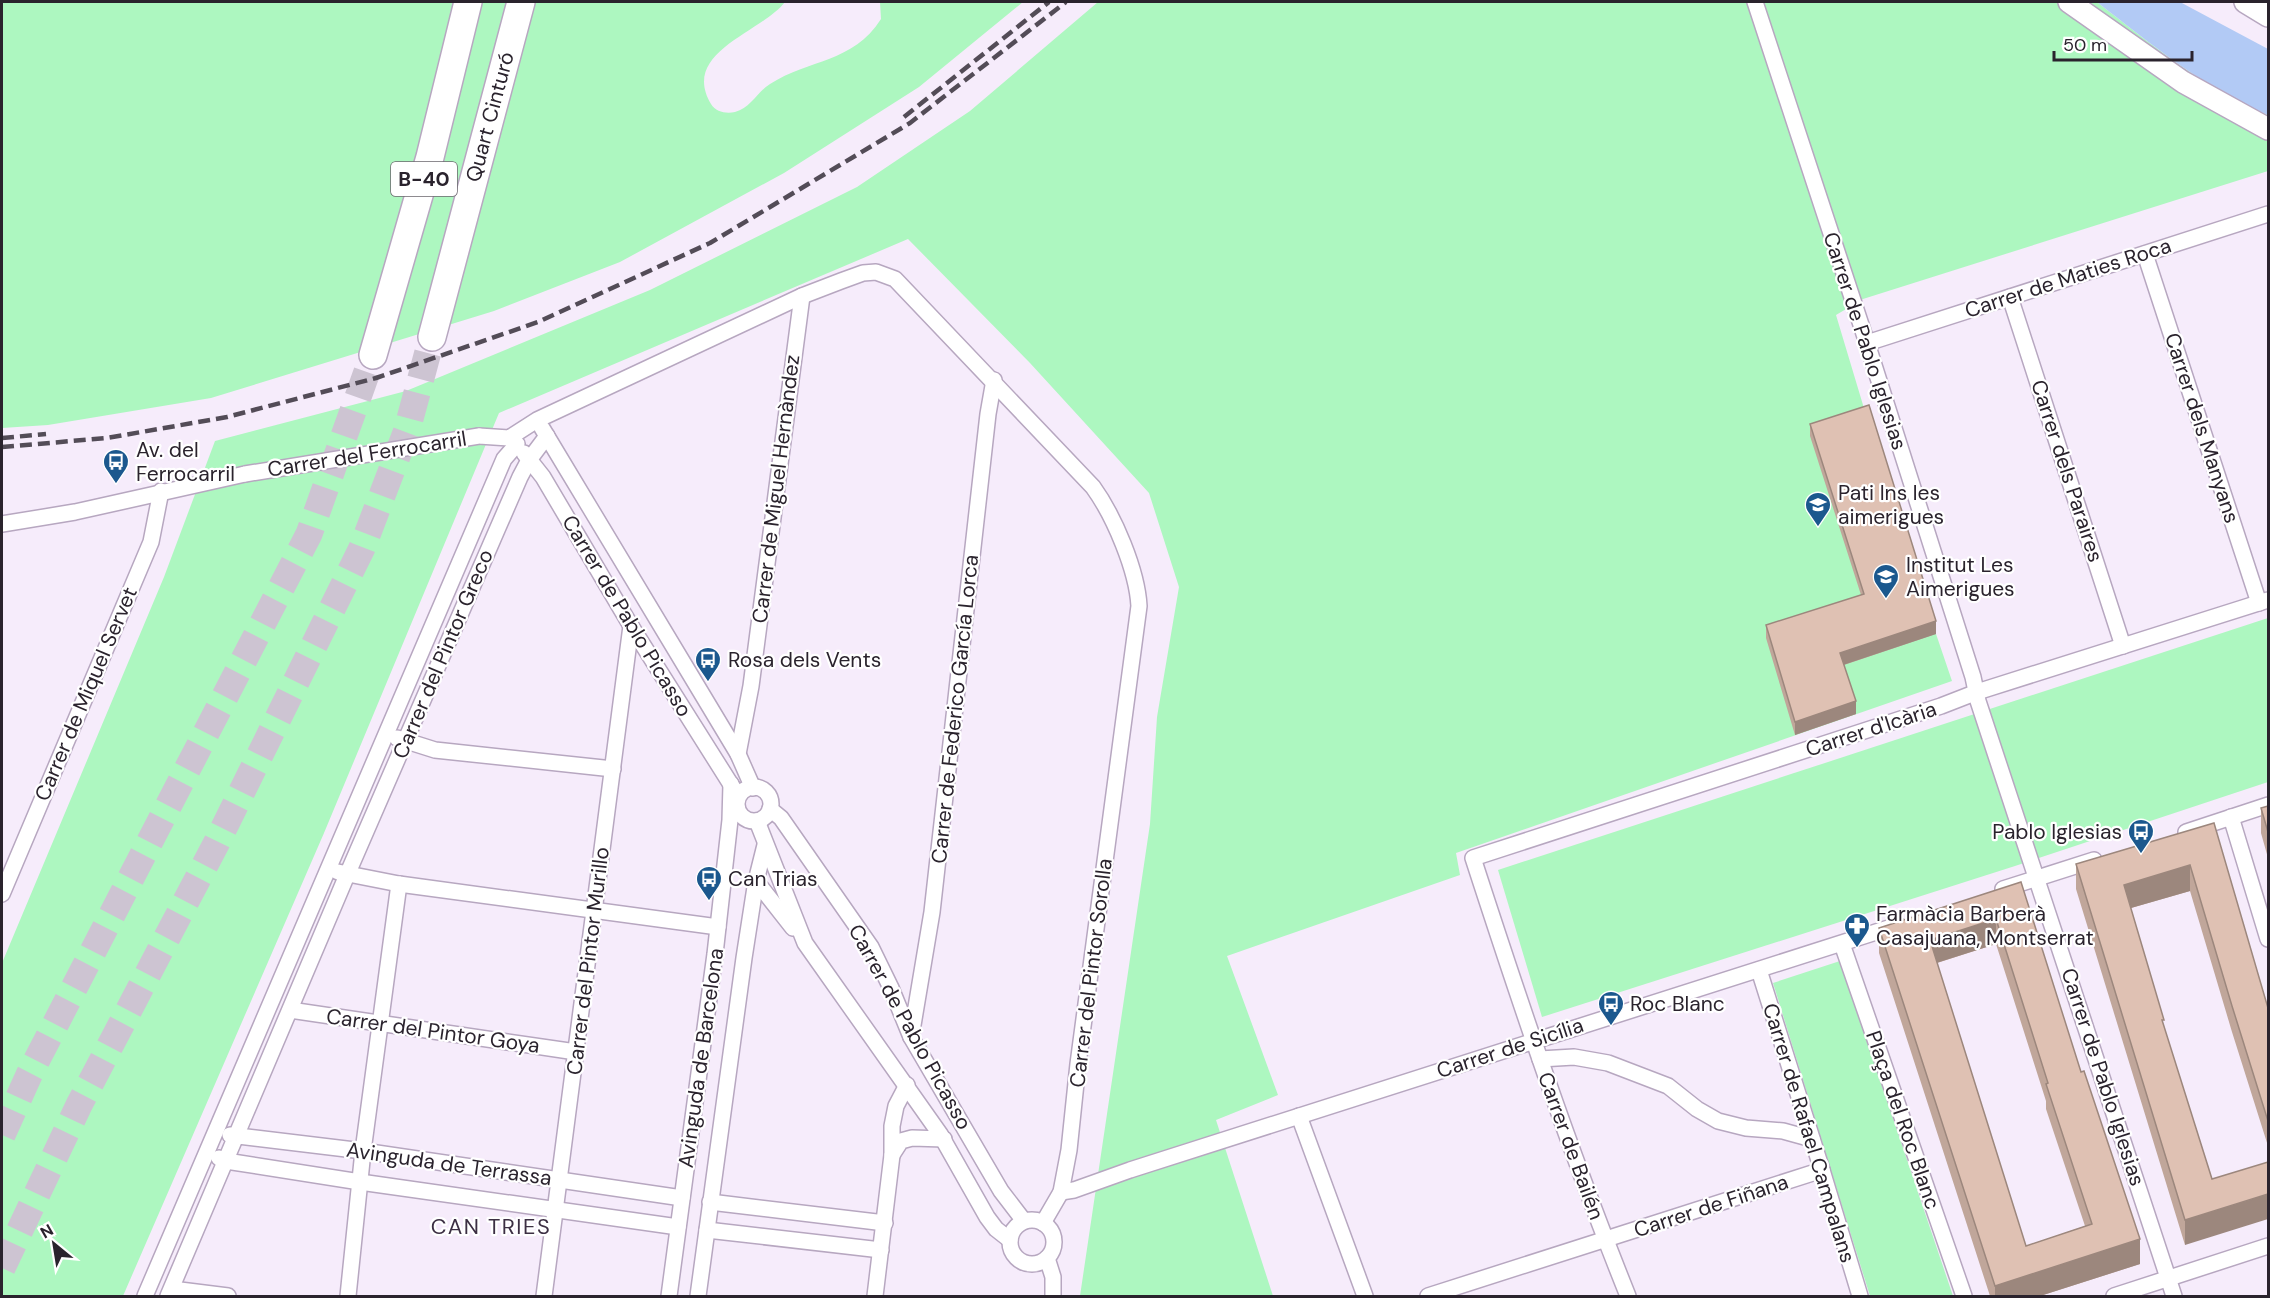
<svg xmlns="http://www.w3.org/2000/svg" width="2270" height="1298" font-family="'DM Sans',sans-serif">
  <rect width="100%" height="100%" fill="#f6ecfb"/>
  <g fill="#adf7c0">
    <path d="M2,2H785C761,33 680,52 711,104C716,112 726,114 735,112C751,108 757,92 770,84C809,59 853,63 881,19L880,2H1023L919,87L784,173L620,262L494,311L211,398L48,425L2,428Z"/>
    <path d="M1098,2H2097C2151,44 2204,88 2268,115V171L1863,299L1836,315L1899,525L1952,681L1456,853L1460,875L1227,956L1278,1095L1216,1120L1273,1296H1080L1150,824L1157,717L1179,587L1149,493L1030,363L908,239L499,413L324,833L123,1296H2V963L164,577L215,441L406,391L650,290L857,187L970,111Z"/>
    <path d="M2268,618V782L2015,866L1542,1017L1498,870Z"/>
    <path d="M1840,961L1953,1296H1870L1773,983Z"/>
  </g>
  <path fill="#b2caf5" d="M2097,2H2180L2268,49V115C2204,88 2151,44 2097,2Z"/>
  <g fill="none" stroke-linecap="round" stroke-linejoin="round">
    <g stroke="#cdc4d2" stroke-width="27" stroke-dasharray="27 14" stroke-linecap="butt">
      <path d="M2,1135L29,1075L309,534L373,355"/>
      <path d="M2,1268L79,1105L217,842L362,548L407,430L432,337"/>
    </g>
    <defs>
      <g id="street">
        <path d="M1755,2L1867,343L1973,677L1978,701L2174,1296"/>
        <path d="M2145,254L2259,603"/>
        <path d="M2010,297L2123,646"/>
        <path d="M1867,343L2268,214"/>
        <path d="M542,428L738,754L753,788"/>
        <path d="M479,436L509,438L537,420L802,296L841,281L863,273L876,272L895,279L1093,487C1114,516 1137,570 1139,606L1078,1064L1069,1150L1061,1192L1043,1223"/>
        <path d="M524,453L543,477L631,626L735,791"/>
        <path d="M2,524L75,512L245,474"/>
        <path d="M397,738L435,750L613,769"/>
        <path d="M738,754L751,686L802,296"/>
        <circle cx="754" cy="804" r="17"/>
        <path d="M770,809L781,818L871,947L891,988L911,1037L1001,1191L1024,1221"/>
        <path d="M2231,817L2268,939"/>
        <path d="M757,821L805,943L940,1134L987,1217L996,1229L1010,1240"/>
        <path d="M2186,832L2268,805"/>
        <path d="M338,872L399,884L718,927"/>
        <path d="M756,881L793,928"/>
        <path d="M2003,889L2094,860"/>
        <path d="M2,894L151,542L161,491"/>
        <path d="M1842,944L1964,1296"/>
        <path d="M1759,970L1822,1170L1860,1296"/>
        <path d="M290,1010L576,1052"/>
        <path d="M911,1037L932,912L988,414L994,380"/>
        <path d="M1540,1059L1574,1057L1608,1063L1668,1086L1697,1109L1718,1121L1746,1128L1783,1131L1812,1139"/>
        <path d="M1299,1116L1365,1296"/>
        <path d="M230,1135L363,1151L682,1198"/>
        <path d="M892,1155L901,1141L912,1138L944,1139"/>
        <path d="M219,1158L226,1161L360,1182L678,1227"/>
        <path d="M1061,1192L1074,1190L1130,1170L1898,925"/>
        <path d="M710,1202L885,1223"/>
        <circle cx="1032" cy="1242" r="22"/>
        <path d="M707,1230L881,1250"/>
        <path d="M1047,1258L1053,1277V1296"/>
        <path d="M172,1289L228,1296"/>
        <path d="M145,1296L504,459L517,444"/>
        <path d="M168,1296L347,875L520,477L529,460L547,436"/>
        <path d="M348,1296L363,1151L399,884"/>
        <path d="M544,1296L631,626"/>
        <path d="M669,1296L715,954L730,820L731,784"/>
        <path d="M698,1296L744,958L756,881L765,845"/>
        <path d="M875,1296L892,1155V1126L896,1106L907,1085"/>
        <path d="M1428,1296L1822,1170"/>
        <path d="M1628,1296C1570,1152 1521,1006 1473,858L1941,706L1977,692L2268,600"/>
        <path d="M2114,1296L2268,1246"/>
      </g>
      <g id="secondary">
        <path d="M2069,2L2183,82L2268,129"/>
        <path d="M2245,2L2268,16"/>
      </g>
      <g id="highway">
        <path d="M432,337L521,2"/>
        <path d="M373,355L430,157L468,2"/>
      </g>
    </defs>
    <use href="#street" stroke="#b7a7c0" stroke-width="18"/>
    <use href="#secondary" stroke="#b7a7c0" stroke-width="24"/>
    <use href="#highway" stroke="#b7a7c0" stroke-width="30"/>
    <use href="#street" stroke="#fff" stroke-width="15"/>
    <use href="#secondary" stroke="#fff" stroke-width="21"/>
    <use href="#highway" stroke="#fff" stroke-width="27"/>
    <g stroke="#534c57" stroke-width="4.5" stroke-dasharray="12 6" stroke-linecap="butt">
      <path d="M904,117L1049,2"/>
      <path d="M2,438L46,434"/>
      <path d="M2,447L107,438L227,417L376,378L538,322L710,243L910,123L1066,2"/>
    </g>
    <defs>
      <path id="street-bridge" d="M245,474L479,436"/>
    </defs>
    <use href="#street-bridge" stroke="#b7a7c0" stroke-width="18" stroke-linecap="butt"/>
    <use href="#street-bridge" stroke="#fff" stroke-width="15"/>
  </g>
  <g fill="#c0a69a" fill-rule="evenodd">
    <path d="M1810,424L1936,634L1844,665L1856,714L1795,735L1766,638V625L1861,595L1810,436Z"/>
    <path d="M2268,806V858L2261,833V808Z"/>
    <path d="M2214,823L2268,1008V1146L2232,1032L2190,891L2131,908L2164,1027L2212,1179L2185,1245L2076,889V864Z"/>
    <path d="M2021,882L2140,1264L2040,1296H1990L1879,953V928ZM1996,944L2046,1101V1109L2085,1226L2026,1246L1937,963Z"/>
  </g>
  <g fill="#9c877d">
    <path d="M1936,621V634L1840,666V653Z"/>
    <path d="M1856,701V714L1795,735V722Z"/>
    <path d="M2190,865V891L2124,910V885Z"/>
    <path d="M1996,919V944L1930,965V940Z"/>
    <path d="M2268,1194V1219L2185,1245V1220Z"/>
    <path d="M2140,1239V1264L2040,1296H1995V1286Z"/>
  </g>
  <g fill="#dfc1b3" stroke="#9c877d" stroke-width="1.5" fill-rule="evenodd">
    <path d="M1869,405L1936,621L1840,653L1856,701L1795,722L1766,625L1864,594L1810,424Z"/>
    <path d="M2268,806V832L2261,808Z"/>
    <path d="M2214,823L2268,1008V1121L2232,1006L2190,865L2124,885L2164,1020H2162L2212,1179L2268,1162V1194L2185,1220L2076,864Z"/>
    <path d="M2021,882L2081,1072L2084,1071L2140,1239L1995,1286L1879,928ZM1996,919L2048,1083L2046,1084L2092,1224L2026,1246L1930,940Z"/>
  </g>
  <defs>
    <symbol id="bus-pin" viewBox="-11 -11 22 30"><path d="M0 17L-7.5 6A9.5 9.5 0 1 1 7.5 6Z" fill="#1b588e" stroke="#fff"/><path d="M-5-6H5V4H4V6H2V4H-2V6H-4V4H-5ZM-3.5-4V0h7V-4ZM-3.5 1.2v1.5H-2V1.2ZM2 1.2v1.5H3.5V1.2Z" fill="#fff"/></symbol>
    <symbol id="school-pin" viewBox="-11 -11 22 30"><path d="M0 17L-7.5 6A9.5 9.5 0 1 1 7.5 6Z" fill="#1b588e" stroke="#fff"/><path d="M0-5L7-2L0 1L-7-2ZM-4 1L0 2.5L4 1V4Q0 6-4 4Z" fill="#fff"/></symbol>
    <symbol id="pharmacy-pin" viewBox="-11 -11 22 30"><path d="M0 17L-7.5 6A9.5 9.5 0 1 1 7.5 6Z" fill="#1b588e" stroke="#fff"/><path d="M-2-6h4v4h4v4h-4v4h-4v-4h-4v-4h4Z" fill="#fff"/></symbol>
  </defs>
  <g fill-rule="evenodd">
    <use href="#bus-pin" x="101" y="447" width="30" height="40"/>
    <use href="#school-pin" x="1803" y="490" width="30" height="40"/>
    <use href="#school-pin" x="1871" y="562" width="30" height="40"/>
    <use href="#bus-pin" x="693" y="645" width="30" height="40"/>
    <use href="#bus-pin" x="2126" y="817" width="30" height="40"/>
    <use href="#bus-pin" x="694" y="864" width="30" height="40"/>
    <use href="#pharmacy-pin" x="1842" y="911" width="30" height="40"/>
    <use href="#bus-pin" x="1596" y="989" width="30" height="40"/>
  </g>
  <g text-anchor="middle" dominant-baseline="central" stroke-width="4.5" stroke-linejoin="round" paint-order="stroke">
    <rect fill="#fff" stroke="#6a656c" stroke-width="1.5" x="391" y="162" width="66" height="34" rx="4.5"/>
    <g font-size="20" font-weight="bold" fill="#2a232d">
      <text x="424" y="179">B-40</text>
    </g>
    <g font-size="21" fill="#2a232d" stroke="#fff">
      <text transform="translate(490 117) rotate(-75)">Quart Cinturó</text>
      <text transform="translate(2068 278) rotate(-18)">Carrer de Maties Roca</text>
      <text transform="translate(1865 341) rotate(72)">Carrer de Pablo Iglesias</text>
      <text transform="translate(2202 428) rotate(72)">Carrer dels Manyans</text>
      <text transform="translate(367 454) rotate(-9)">Carrer del Ferrocarril</text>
      <text transform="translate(2067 471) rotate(72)">Carrer dels Paraires</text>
      <text transform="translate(776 489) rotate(-83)">Carrer de Miguel Hernàndez</text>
      <text transform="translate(627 616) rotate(59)">Carrer de Pablo Picasso</text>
      <text transform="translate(443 654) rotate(-67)">Carrer del Pintor Greco</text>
      <text transform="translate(86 694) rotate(-67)">Carrer de Miquel Servet</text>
      <text transform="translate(955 709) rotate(-84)">Carrer de Federico García Lorca</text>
      <text transform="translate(1871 729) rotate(-18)">Carrer d'Icària</text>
      <text transform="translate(588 961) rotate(-83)">Carrer del Pintor Murillo</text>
      <text transform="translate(1091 973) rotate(-83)">Carrer del Pintor Sorolla</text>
      <text transform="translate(910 1027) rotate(61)">Carrer de Pablo Picasso</text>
      <text transform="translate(433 1031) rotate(8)">Carrer del Pintor Goya</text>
      <text transform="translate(1510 1048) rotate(-18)">Carrer de Sicília</text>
      <text transform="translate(701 1058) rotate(-82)">Avinguda de Barcelona</text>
      <text transform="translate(2103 1077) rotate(72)">Carrer de Pablo Iglesias</text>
      <text transform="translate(1903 1120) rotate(71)">Plaça del Roc Blanc</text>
      <text transform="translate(1809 1133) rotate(73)">Carrer de Rafael Campalans</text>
      <text transform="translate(1571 1146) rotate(70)">Carrer de Bailén</text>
      <text transform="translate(449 1164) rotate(8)">Avinguda de Terrassa</text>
      <text transform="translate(1711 1206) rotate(-18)">Carrer de Fiñana</text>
    </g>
    <g font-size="21" fill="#2a232d" stroke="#fff" text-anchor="start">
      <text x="136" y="450">Av. del<tspan x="136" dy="24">Ferrocarril</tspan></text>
      <text x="1838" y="493">Pati Ins les<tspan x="1838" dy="24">aimerigues</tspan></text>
      <text x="1906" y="565">Institut Les<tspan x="1906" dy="24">Aimerigues</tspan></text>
      <text x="728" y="660">Rosa dels Vents</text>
      <text x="2122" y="832" text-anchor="end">Pablo Iglesias</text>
      <text x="728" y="879">Can Trias</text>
      <text x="1876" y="914">Farmàcia Barberà<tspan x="1876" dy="24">Casajuana, Montserrat</tspan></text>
      <text x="1630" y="1004">Roc Blanc</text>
    </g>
    <g font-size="22" letter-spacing="1.5" fill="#3c2f43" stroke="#fff">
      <text x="491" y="1226">CAN TRIES</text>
    </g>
  </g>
  <rect width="2270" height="1298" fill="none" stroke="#2a232d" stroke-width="6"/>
  <g transform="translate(54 1244) rotate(330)" stroke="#ffffff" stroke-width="4.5" paint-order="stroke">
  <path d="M0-4.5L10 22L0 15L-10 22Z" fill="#2a232d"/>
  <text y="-9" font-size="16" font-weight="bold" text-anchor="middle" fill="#2a232d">N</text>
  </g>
  <path d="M2054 51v9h138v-9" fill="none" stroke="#2a232d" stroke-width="3"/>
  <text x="2063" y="51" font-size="18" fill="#2a232d" stroke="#ffffff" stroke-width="4.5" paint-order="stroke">50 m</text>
</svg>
